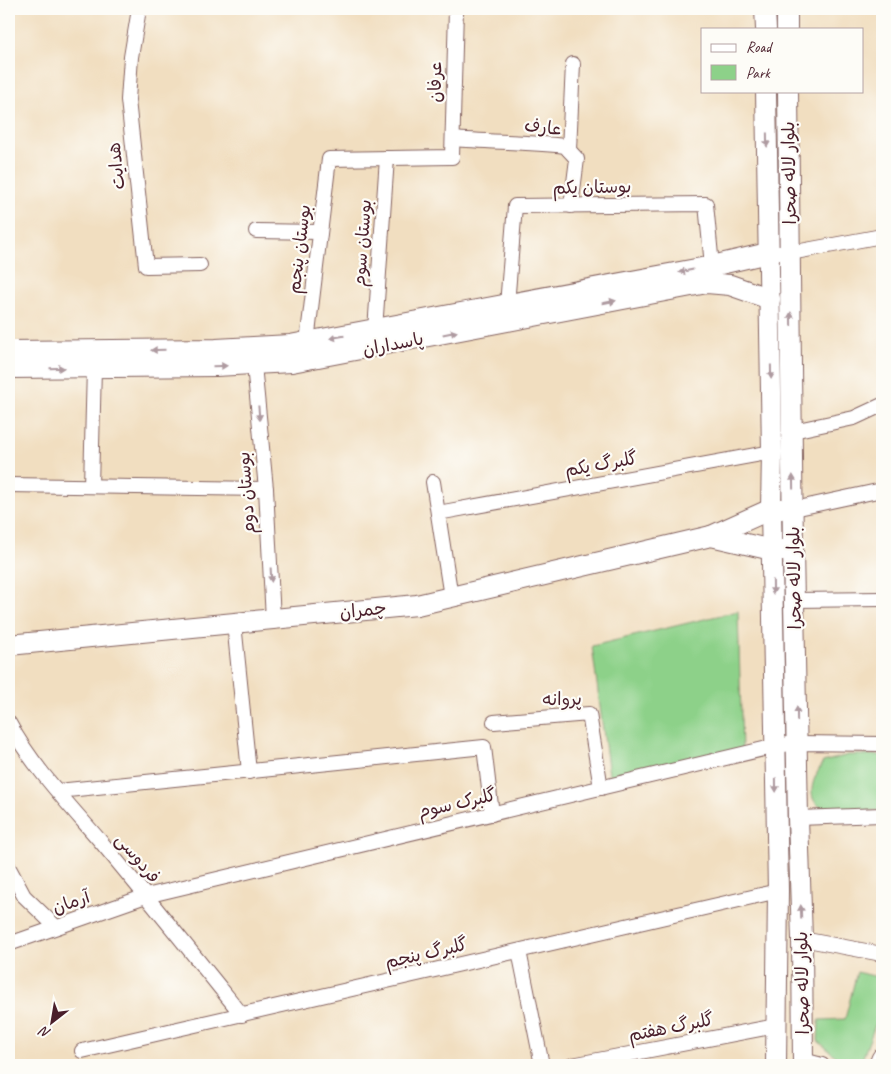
<svg xmlns="http://www.w3.org/2000/svg" width="891" height="1074" font-family="Caveat,'Playpen Sans Arabic',sans-serif">
  <rect width="100%" height="100%" fill="#fdfcf7"/>
  <filter id="ink" filterUnits="userSpaceOnUse"><feTurbulence type="fractalNoise" baseFrequency=".02" numOctaves="2"/><feDisplacementMap in="SourceGraphic" scale="10" xChannelSelector="R" yChannelSelector="G"/><feConvolveMatrix kernelMatrix="1 2 1 2 8 2 1 2 1" color-interpolation-filters="sRGB"/></filter>
  <filter id="wash" filterUnits="userSpaceOnUse"><feTurbulence type="fractalNoise" baseFrequency=".0096" numOctaves="4" result="noise"/><feDisplacementMap in="SourceGraphic" scale="20" xChannelSelector="R" yChannelSelector="G"/><feGaussianBlur stdDeviation="1.12" result="paint"/><feColorMatrix in="noise" values="0 0 0 0 0 0 0 0 0 0 0 0 0 0 0 0 0 1.4 0 .05"/><feComposite in="paint" operator="in"/></filter>
  <g filter="url(#wash)">
    <rect width="100%" height="100%" fill="#f1dec0"/>
    <g fill="#8dd189" stroke="#6c785a">
      <path d="M738,611L742,750L609,775L592,646Z"/>
      <path d="M848,755H882V810C859,811 800,822 814,780C816,774 820,768 823,762Z"/>
      <path d="M857,972L882,978V1007L860,1065H846L818,1041L819,1020L845,1019Z"/>
    </g>
  </g>
  <g filter="url(#ink)">
    <g fill="none" stroke-linecap="round" stroke-linejoin="round">
      <defs>
        <g id="street">
          <path d="M139,9L131,57L128,100L146,266L200,265"/>
          <path d="M453,139C490,142 528,142 565,146L577,159L571,206"/>
          <path d="M569,150L573,64"/>
          <path d="M256,231L320,232"/>
          <path d="M768,253H790L882,236"/>
          <path d="M507,305L515,206L706,204L712,266"/>
          <path d="M375,330L387,158"/>
          <path d="M307,342L329,159L452,157L456,9"/>
          <path d="M254,365L266,489L273,619"/>
          <path d="M793,431L854,418L882,405"/>
          <path d="M433,482L451,597"/>
          <path d="M9,485L266,489"/>
          <path d="M91,486L94,367"/>
          <path d="M794,509L882,490"/>
          <path d="M438,513L772,452"/>
          <path d="M795,600L882,599"/>
          <path d="M234,623L249,772"/>
          <path d="M494,722L589,714L601,788"/>
          <path d="M9,723C32,767 75,811 107,849C153,904 197,959 242,1015"/>
          <path d="M58,791L484,747L492,814"/>
          <path d="M798,818L882,815"/>
          <path d="M9,868L24,896L56,927"/>
          <path d="M802,939L882,954"/>
          <path d="M9,944L146,896L776,746L797,743L882,744"/>
          <path d="M519,951L542,1065"/>
          <path d="M82,1051L778,891"/>
          <path d="M803,1060L822,1065"/>
          <path d="M572,1065L776,1026"/>
        </g>
        <g id="secondary">
          <path d="M765,9L766,29"/>
          <path d="M787,9V29"/>
          <path d="M766,91L772,452L771,509L778,891L776,1065"/>
          <path d="M788,91L793,549L798,818L802,939L803,1065"/>
          <path d="M9,351L216,349L290,345L712,266L768,253"/>
          <path d="M9,368L216,366L292,362L707,283L730,285L770,299"/>
          <path d="M782,509H771L711,536L772,550H784"/>
          <path d="M9,645L417,605L711,536"/>
          <path d="M879,1065L882,1058"/>
        </g>
      </defs>
      <use href="#street" stroke="#84625f" stroke-width="16"/>
      <use href="#secondary" stroke="#84625f" stroke-width="22"/>
      <use href="#street" stroke="#fff" stroke-width="14"/>
      <use href="#secondary" stroke="#fff" stroke-width="20"/>
    </g>
    <defs><path id="oneway-solid" d="M-6-.8H1V-3.2L6.5 0L1 3.2V.8H-6Z" transform="scale(1.25)"/></defs>
    <g fill="#ae9aa0">
      <use href="#oneway-solid" transform="translate(767 140) rotate(89)"/>
      <use href="#oneway-solid" transform="translate(686 271) rotate(169)"/>
      <use href="#oneway-solid" transform="translate(609 302) rotate(-11)"/>
      <use href="#oneway-solid" transform="translate(791 319) rotate(-91)"/>
      <use href="#oneway-solid" transform="translate(450 333) rotate(-11)"/>
      <use href="#oneway-solid" transform="translate(337 337) rotate(170)"/>
      <use href="#oneway-solid" transform="translate(158 350) rotate(179)"/>
      <use href="#oneway-solid" transform="translate(220 366) rotate(-2)"/>
      <use href="#oneway-solid" transform="translate(57 368) rotate(-1)"/>
      <use href="#oneway-solid" transform="translate(771 372) rotate(89)"/>
      <use href="#oneway-solid" transform="translate(259 413) rotate(85)"/>
      <use href="#oneway-solid" transform="translate(793 482) rotate(-91)"/>
      <use href="#oneway-solid" transform="translate(271 575) rotate(87)"/>
      <use href="#oneway-solid" transform="translate(773 587) rotate(89)"/>
      <use href="#oneway-solid" transform="translate(797 714) rotate(-91)"/>
      <use href="#oneway-solid" transform="translate(776 785) rotate(89)"/>
      <use href="#oneway-solid" transform="translate(801 912) rotate(-92)"/>
    </g>
  </g>
  <g text-anchor="middle" dominant-baseline="central" stroke-width="4.5" stroke-linejoin="round" paint-order="stroke">
    <g font-size="18" fill="#4a1f2b" stroke="#fdfcf7">
      <text transform="translate(435 82) rotate(-89)">عرفان</text>
      <text transform="translate(543 127) rotate(7)">عارف</text>
      <text transform="translate(116 166) rotate(-96)">هدایت</text>
      <text transform="translate(789 173) rotate(-91)">بلوار لاله صحرا</text>
      <text transform="translate(592 187) rotate(-1)">بوستان یکم</text>
      <text transform="translate(362 243) rotate(-86)">بوستان سوم</text>
      <text transform="translate(299 249) rotate(-83)">بوستان پنجم</text>
      <text transform="translate(393 344) rotate(-11)">پاسداران</text>
      <text transform="translate(601 464) rotate(-10)">گلبرگ یکم</text>
      <text transform="translate(246 493) rotate(-94)">بوستان دوم</text>
      <text transform="translate(794 578) rotate(-91)">بلوار لاله صحرا</text>
      <text transform="translate(363 610) rotate(-6)">چمران</text>
      <text transform="translate(562 699) rotate(-1)">پروانه</text>
      <text transform="translate(457 803) rotate(-13)">گلبرک سوم</text>
      <text transform="translate(138 858) rotate(50)">فردوسی</text>
      <text transform="translate(71 902) rotate(-19)">آرمان</text>
      <text transform="translate(426 953) rotate(-13)">گلبرگ پنجم</text>
      <text transform="translate(802 983) rotate(-91)">بلوار لاله صحرا</text>
      <text transform="translate(671 1027) rotate(-11)">گلبرگ هفتم</text>
    </g>
  </g>
  <rect width="891" height="1074" fill="none" stroke="#fdfcf7" stroke-width="30"/>
  <rect x="701" y="28" width="162" height="65" fill="#fdfcf7" stroke="#b5a4a5"/>
  <rect x="711" y="44" width="25" height="8" fill="#ffffff" stroke="#b5a4a5"/>
  <text x="746" y="52" font-size="15" fill="#4a1f2b">Road</text>
  <rect x="711" y="65" width="25" height="15" fill="#8dd189" stroke="#b5a4a5"/>
  <text x="746" y="78" font-size="15" fill="#4a1f2b">Park</text>
  <g transform="translate(52 1022) rotate(211)" stroke="#fdfcf7" stroke-width="4" paint-order="stroke">
  <path d="M0-4L9 19L0 12L-9 19Z" fill="#4a1f2b"/>
  <text y="-8" font-size="14" font-weight="bold" text-anchor="middle" fill="#4a1f2b">N</text>
  </g>
</svg>
